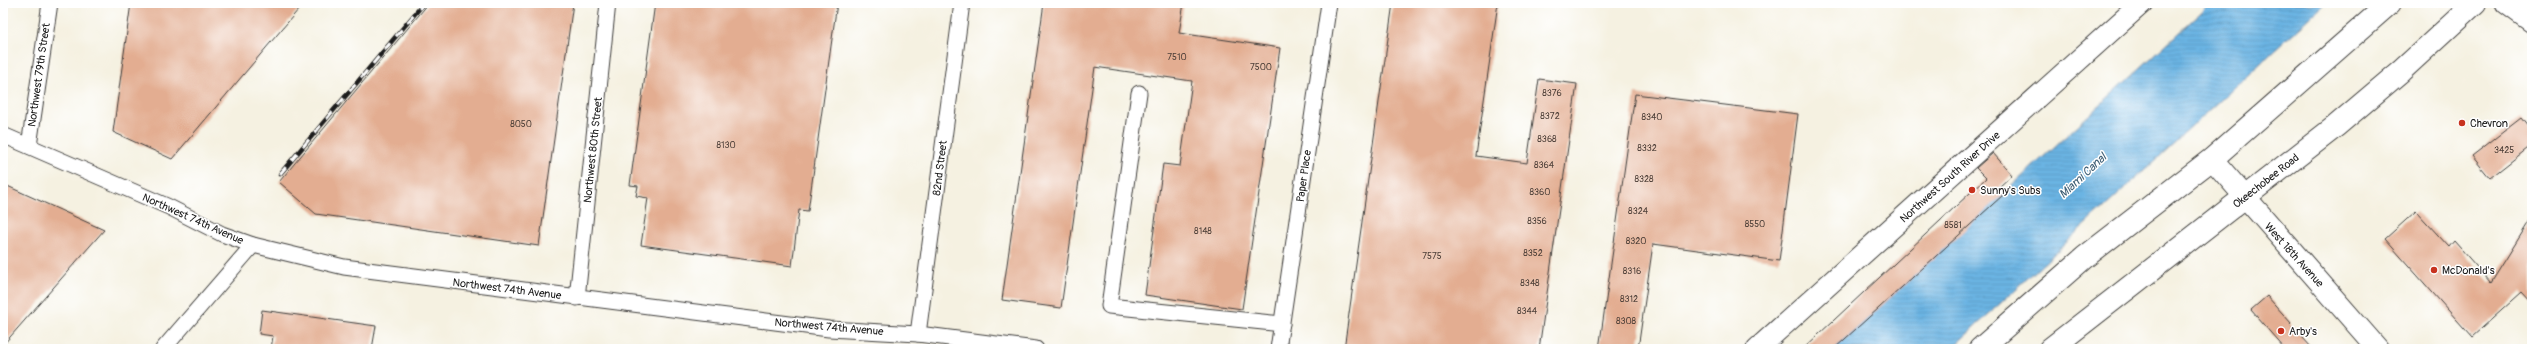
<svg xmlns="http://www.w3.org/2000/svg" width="2535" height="352" font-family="Pangolin,sans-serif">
  <defs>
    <pattern id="water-rules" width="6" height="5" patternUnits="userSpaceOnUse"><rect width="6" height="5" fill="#6bb4e3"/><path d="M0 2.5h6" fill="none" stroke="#5c9ac2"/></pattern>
  </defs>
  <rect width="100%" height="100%" fill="#fff"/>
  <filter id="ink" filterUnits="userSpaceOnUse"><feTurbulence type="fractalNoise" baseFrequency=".025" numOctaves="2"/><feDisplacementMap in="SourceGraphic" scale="8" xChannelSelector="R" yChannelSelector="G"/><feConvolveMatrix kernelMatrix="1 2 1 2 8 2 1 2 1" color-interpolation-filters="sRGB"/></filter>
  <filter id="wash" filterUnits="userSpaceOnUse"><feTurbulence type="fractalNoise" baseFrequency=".012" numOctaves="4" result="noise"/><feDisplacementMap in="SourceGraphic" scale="16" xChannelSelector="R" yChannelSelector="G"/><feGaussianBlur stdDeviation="0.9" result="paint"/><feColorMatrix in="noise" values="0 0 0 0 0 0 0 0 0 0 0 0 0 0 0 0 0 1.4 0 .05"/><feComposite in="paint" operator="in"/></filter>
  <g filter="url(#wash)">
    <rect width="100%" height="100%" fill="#f5f1e1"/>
    <path fill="url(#water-rules)" stroke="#446880" d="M2211,3H2326L1951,349H1834Z"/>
    <g id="blocks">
      <g fill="#e3ad91">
        <path d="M131,3H304L172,159L113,132Z"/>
        <path d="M429,3H573L539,246L316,214L279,182Z"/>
        <path d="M655,3H837L808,211L799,210L792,266L641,245L648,198L636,196L638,186L630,185Z"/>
        <path d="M1044,3H1184L1179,33L1280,48L1242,309L1145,295L1163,164L1180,166L1192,81L1095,67L1061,308L1002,300Z"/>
        <path d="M1393,3H1498L1476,156L1527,163L1539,79L1577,84L1539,349H1344Z"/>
        <path d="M1635,94L1798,114L1779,261L1653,244L1638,349H1599Z"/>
        <path d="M2521,118L2532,132V145L2490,178L2472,156Z"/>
        <path d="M1993,153L2012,175L1998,188L2003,195L1834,349H1803L1986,178L1976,168Z"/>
        <path d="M3,184L104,230L3,345Z"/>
        <path d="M2416,211L2449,247L2454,241L2491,283L2532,217V303L2522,292L2472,337L2385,239Z"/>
        <path d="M2267,296L2291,323L2290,324L2313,349H2285L2271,333L2251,310Z"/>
        <path d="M262,310L376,326L372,349H271L273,336L259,334Z"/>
      </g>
    </g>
  </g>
  <g filter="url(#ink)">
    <use href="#blocks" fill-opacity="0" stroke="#3d3c3a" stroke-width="1"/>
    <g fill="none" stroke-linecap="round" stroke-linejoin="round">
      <defs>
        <g id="street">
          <path d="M1139,93L1109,306L1282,324"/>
          <path d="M3,135L169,207L222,234L253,245L344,267L829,329L918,334L1036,349"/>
          <path d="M29,146L50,3"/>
          <path d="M577,298L608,3"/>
          <path d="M918,334L962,3"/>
          <path d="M163,349L253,245"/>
          <path d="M1278,349L1329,3"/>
        </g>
        <g id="secondary">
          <path d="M2506,3L2532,22"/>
          <path d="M2212,159L2378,349"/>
          <path d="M1757,349L2142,3"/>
        </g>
        <g id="highway">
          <path d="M1980,349L2085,257L2212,159L2390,3"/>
          <path d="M2050,349L2336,126L2401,71L2475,3"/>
        </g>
      </defs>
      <use href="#street" stroke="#3d3c3a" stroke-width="17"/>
      <use href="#secondary" stroke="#3d3c3a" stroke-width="23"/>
      <use href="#highway" stroke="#3d3c3a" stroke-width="24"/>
      <use href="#street" stroke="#fff" stroke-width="15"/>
      <use href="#secondary" stroke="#fff" stroke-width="21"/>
      <use href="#highway" stroke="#fff" stroke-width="22"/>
      <defs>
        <path id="rail" d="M280,174L424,3"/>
      </defs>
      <use href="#rail" stroke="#1c1c1c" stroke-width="4.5"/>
      <use href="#rail" stroke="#fff" stroke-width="3" stroke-dasharray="9" stroke-linecap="butt"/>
    </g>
  </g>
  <g fill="#c8321e" stroke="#fff" stroke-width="1.5">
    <circle cx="2462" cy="123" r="4"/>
    <circle cx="1972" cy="190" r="4"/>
    <circle cx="2434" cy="270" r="4"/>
    <circle cx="2281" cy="331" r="4"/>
  </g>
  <g text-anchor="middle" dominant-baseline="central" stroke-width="3" stroke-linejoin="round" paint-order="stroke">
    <g font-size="9" fill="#4e4039">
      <text x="1177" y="57">7510</text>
      <text x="1261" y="67">7500</text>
      <text x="1552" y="93">8376</text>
      <text x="1550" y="116">8372</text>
      <text x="1652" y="117">8340</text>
      <text x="521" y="124">8050</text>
      <text x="1547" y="139">8368</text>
      <text x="726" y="145">8130</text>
      <text x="1647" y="148">8332</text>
      <text x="2504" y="150">3425</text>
      <text x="1544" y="165">8364</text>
      <text x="1644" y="179">8328</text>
      <text x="1540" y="192">8360</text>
      <text x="1638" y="211">8324</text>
      <text x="1537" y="221">8356</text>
      <text x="1755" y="224">8550</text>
      <text x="1953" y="225">8581</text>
      <text x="1203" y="231">8148</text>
      <text x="1636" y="241">8320</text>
      <text x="1533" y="253">8352</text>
      <text x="1432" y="256">7575</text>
      <text x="1632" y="271">8316</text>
      <text x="1530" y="283">8348</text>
      <text x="1629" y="299">8312</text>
      <text x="1527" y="311">8344</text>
      <text x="1626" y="321">8308</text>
    </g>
    <g font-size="11" fill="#1c1c1c" stroke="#fff">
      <text transform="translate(39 75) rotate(-82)">Northwest 79th Street</text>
      <text transform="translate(593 150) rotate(-84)">Northwest 80th Street</text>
      <text transform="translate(940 168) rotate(-83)">82nd Street</text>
      <text transform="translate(1304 176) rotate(-82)">Paper Place</text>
      <text transform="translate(1950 177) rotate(-42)">Northwest South River Drive</text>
      <text transform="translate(2266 181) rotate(-38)">Okeechobee Road</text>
      <text transform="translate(193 219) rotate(24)">Northwest 74th Avenue</text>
      <text transform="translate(2294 255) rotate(48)">West 18th Avenue</text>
      <text transform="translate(507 289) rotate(7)">Northwest 74th Avenue</text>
      <text transform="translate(829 327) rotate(5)">Northwest 74th Avenue</text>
    </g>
    <g font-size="11" fill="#1c1c1c" stroke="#fff" text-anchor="start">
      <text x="2470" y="123">Chevron</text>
      <text x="1980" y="190">Sunny's Subs</text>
      <text x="2442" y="270">McDonald's</text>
      <text x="2289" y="331">Arby's</text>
    </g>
    <g font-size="12" font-style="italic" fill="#406076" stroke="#fff">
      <text transform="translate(2083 176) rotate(-43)">Miami Canal</text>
    </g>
  </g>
  <rect width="2535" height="352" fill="none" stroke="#fff" stroke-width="16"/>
</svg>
